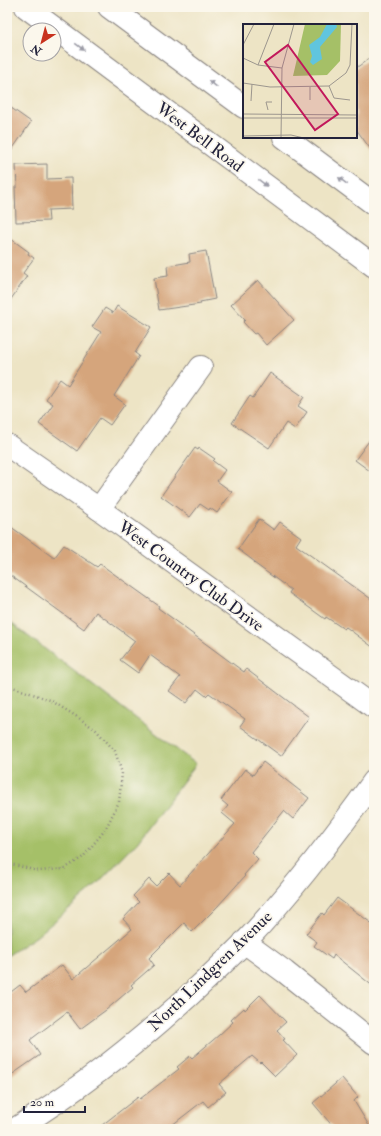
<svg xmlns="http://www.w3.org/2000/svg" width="381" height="1136" font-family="'IM FELL Double Pica',serif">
  <rect width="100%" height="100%" fill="#fbf7ec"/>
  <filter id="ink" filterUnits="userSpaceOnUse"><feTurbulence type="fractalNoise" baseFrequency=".025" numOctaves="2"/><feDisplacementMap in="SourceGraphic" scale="8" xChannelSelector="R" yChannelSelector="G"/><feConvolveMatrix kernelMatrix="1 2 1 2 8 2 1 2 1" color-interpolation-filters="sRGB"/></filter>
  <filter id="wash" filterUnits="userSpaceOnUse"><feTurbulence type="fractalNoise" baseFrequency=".012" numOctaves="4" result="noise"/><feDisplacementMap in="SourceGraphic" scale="16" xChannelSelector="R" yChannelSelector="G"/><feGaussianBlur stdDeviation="0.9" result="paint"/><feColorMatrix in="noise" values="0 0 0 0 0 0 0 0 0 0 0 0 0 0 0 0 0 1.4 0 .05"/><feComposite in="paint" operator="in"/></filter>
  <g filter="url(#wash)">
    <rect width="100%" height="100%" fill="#ede4c5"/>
    <path fill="#a5c067" stroke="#647151" d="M7,620L196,764L137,843L90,891L37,936L7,956Z"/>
    <g id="blocks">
      <g fill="#d5a57b">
        <path d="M374,55V154L356,129V68Z"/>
        <path d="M7,105L31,122L7,157Z"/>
        <path d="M47,164V179L71,178L72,209L48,210L49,221L16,222L15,187H17L16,165Z"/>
        <path d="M7,236L29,252L28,254L34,258L23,273L27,276L7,305Z"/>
        <path d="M206,251L215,299L200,302L201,304L159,310L154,278L168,276L167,266L190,262L189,254Z"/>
        <path d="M258,280L294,320L266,345L256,333L254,334L243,322L245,320L231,305Z"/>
        <path d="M117,306L151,327L135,353L139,356L114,396L125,404L110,425L100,418L77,451L39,424L53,404L46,399L60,379L68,385L101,332L92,327L105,308L113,313Z"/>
        <path d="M270,373L304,397L298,406L307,412L295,429L286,423L269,448L232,423L250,396L253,398Z"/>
        <path d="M374,434V474L355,460Z"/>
        <path d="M195,448L198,450L199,448L215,459L213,461L225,470L217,481L232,492L217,513L210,508L209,510L200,504L190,517L161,496Z"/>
        <path d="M259,519L274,530L280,522L301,537L296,545L374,601V648L346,627L344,629L326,617L325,619L289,593L291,590L254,563L255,562L238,549Z"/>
        <path d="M7,524L54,558L64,545L97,567L100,564L159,606L158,608L176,621H175L244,672L246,669L309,717L281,756L240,726L245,719L209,693L206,696L197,689L186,703L169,691L180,677L150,655L138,673L120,660L135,641L96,612L84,629L7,573Z"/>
        <path d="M263,762L309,798L293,819L284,811L251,852L258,859L244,875L245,876L217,907L192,932L184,923L149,958L154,965L131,985L133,987L106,1010L80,1029L67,1012L30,1040L40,1055L7,1078V995L20,985L26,992L62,965L73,979L132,929L123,919L139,902L133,896L149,879L156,886L169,873L180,885L235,824L222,813L228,806L221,800L245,769L253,775Z"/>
        <path d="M337,898L374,925V987L334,955L332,959L314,946L317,942L306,934L322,913L324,915Z"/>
        <path d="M260,995L286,1022L277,1030L285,1039L283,1040L297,1055L275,1076L261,1062L260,1063L252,1056L219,1084L226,1092L208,1107L203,1101L167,1129H97L138,1097L140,1099L179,1069L177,1067L190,1056L192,1058L219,1035L233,1022L231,1020L244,1008L245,1010Z"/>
        <path d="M342,1078L358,1097L354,1101L371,1129H335L313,1103Z"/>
      </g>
    </g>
  </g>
  <g filter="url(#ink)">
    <use href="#blocks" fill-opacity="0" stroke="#888380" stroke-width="1"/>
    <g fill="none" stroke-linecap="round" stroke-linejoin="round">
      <defs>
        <g id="minor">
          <path d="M7,445L99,509L374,707"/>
          <path d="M99,509L201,367"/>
          <path d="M244,942L285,972L374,1043"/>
          <path d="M15,1129C85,1086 148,1035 208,978C220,966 233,954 245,942C292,892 334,837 374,781"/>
        </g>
        <g id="major">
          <path d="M26,7L374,266"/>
          <path d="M109,7L244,107"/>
          <path d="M284,137L374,204"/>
        </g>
      </defs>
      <use href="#minor" stroke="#888380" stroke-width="24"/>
      <use href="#major" stroke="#888380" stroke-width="24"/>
      <path stroke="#888380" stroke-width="2.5" stroke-dasharray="1 3" stroke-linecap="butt" d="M7,685L50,700L79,718L96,730L115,751L122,773L119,802L105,830L83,857L64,869L38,871L7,863"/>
      <use href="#minor" stroke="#fff" stroke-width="22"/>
      <use href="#major" stroke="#fff" stroke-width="22"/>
    </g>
    <defs><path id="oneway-solid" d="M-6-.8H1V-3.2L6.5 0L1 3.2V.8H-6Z"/></defs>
    <g fill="#9c9ca7">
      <use href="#oneway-solid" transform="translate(80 47) rotate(37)"/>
      <use href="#oneway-solid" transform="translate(213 84) rotate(-143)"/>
      <use href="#oneway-solid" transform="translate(343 181) rotate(-143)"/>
      <use href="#oneway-solid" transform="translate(263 183) rotate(37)"/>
    </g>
  </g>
  <g text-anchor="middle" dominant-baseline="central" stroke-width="3.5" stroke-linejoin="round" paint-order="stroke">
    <g font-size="17" fill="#22223b" stroke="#fbf7ec">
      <text transform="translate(200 137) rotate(37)">West Bell Road</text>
      <text transform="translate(191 576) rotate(36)">West Country Club Drive</text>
      <text transform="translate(210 971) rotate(-44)">North Lindgren Avenue</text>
    </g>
  </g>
  <g transform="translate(243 24)">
    <rect width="114" height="114" fill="#ede4c5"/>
    <path d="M62,0H98L97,37L84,51L50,52Z" fill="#a5c067"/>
    <path d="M84,0H93L94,3L77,23L79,35L70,41L67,38L69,32L66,21L77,13Z" fill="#60c5de"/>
    <path fill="none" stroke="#9c968e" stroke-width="1" d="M0,21L11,0M0,34L15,41L39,44M15,41L31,0M0,59L27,63L86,62L103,49L107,41L109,0M86,62L91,74L107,76M67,63V76M8,77L9,60M25,86L23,78H29M0,90L114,91M0,94H114M0,112L48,111L61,114M38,114L39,44L51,0"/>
    <path fill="#c2185b" fill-opacity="0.15" stroke="#c2185b" stroke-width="2" d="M45,21L95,90L72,106L22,38Z"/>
    <rect width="114" height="114" fill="none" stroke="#22223b" stroke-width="2"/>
  </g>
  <rect width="381" height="1136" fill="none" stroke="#fbf7ec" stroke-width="24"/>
  <g transform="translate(42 42) rotate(216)"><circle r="19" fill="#fbf7ec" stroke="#a4a2a5"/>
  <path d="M0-3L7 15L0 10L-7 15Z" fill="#c8321e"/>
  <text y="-6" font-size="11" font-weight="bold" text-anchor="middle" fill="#22223b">N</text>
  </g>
  <path d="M24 1106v6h61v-6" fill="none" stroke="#22223b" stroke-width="2"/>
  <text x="30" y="1106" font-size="12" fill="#22223b" stroke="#fbf7ec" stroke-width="3" paint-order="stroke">20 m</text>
</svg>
